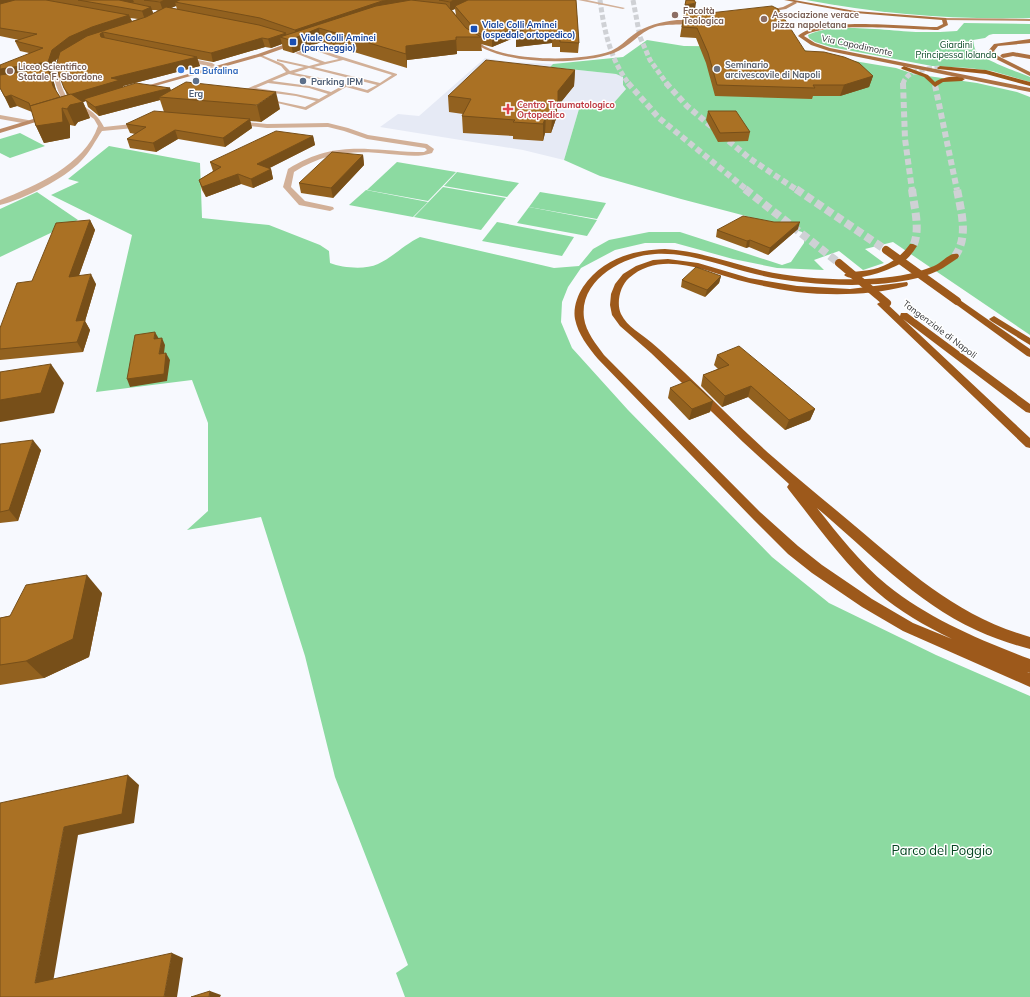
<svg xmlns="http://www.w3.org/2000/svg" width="1030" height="997" font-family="Mulish,sans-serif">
  <rect width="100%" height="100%" fill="#f7f9fe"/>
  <path fill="#e6eaf5" d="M485,58L510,62L553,64L550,67L616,74L623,77V85L626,89L611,106L600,108L579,109L564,160L523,150L380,127L398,114L419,116Z"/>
  <g fill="#8cdaa1">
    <path d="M806,0H1030V18C955,20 880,14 806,0Z"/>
    <path d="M964,23L1030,24V34H993L989,35L985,38L973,40C974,44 974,49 977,52C986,61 1018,72 1030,77V82L992,71L969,68L932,66L831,47L815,42L809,38L808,35C833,21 894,32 923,32C934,32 946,32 957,31Z"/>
    <path d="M647,40L684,46L796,47L818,55L896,68L914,74L977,83L1017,92L1030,97V335L893,242L865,249L884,263L863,270L839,251L814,260L824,270L777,268L733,259L675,243H645L615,250L581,268L568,287L562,302L561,322L572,348L628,410L772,557L829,603L936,655L1030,696V997H405L396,973L408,965L335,777L305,656L261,517L187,530L208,511V423L192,380L96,392L132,235L51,195L79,182L68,179L109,146L200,163L202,218L269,225L320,245L329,251L330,263C343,268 365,270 378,264C393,257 405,244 420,237L554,268L579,266L593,249L609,240L649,232H680L782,265L791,262L804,243L805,236L802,232L773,223L681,199L600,176L564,160L579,109L600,108L611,106L626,89L623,85V77L616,74L550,67L553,64L623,57Z"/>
    <path d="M20,133L45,146L10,158L0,153V139Z"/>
    <path d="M397,162L456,172L428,201L367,190Z"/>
    <path d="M457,172L519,183L507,197L444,186Z"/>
    <path d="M443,187L506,198L481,230L414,217Z"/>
    <path d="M366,190L428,202L413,217L349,205Z"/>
    <path d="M37,192L78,220L0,257V209Z"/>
    <path d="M540,192L606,203L597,219L529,207Z"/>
    <path d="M529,207L597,220L587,236L517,223Z"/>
    <path d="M497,222L574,237L562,256L482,241Z"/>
  </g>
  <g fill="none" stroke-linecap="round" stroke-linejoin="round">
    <g stroke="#cfd1d5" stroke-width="5" stroke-dasharray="5 2.5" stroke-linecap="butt">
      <path d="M600,0C604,30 610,59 629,84"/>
      <path d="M633,0L640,37L650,60L667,84"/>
      <path d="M903,84C907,69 927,69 940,68"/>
    </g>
    <g stroke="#cfd1d5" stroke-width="6" stroke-dasharray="6 3.5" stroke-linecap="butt">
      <path d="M628,83L659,118L747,190"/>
      <path d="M666,83L687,106L749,158L797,190"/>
      <path d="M903,83L905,139L912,190"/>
      <path d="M935,85L957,190"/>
    </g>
    <g stroke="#cfd1d5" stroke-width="8" stroke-dasharray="8 4" stroke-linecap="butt">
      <path d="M745,189L839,263"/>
      <path d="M796,189L886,250"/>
      <path d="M912,189C914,207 921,230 913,246"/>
      <path d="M955,256C969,236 961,212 957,189"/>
    </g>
    <path fill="#d2b098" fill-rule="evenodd" d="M311,47L397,74V75L368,93L346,87L306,110L265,100L267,99L305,107L316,101L296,96L251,90L239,94L237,93L286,72L281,66L259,56V54L283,64L290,71L304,67L277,61V59L309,66L320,63L295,53ZM311,49L339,59L325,62L301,53ZM343,60L392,75L380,83L314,67ZM309,68L377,85L367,90L330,80L294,73ZM289,74L342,86L331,92L310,86L272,81ZM268,83L309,88L328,94L319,99L296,94L256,88Z"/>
    <g fill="#d2b098" fill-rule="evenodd">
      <path d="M578,0H587L625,8L623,9Z"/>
      <path d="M66,54L71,55C68,58 63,60 61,64C54,77 67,100 75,109L72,111C63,107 51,78 54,68C56,62 61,58 66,54Z"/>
      <path d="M184,57L212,63L215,65L212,67L182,60L181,59Z"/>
      <path d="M78,106C88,105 100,118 104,127L132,124L141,119L144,121L134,128L102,131C95,141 90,152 81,161C64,179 24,199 0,205V200C35,186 85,165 98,126L94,119L78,108Z"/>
      <path d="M0,115L28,120L31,122L28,124L0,119Z"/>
      <path d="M235,121L267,124L328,123L348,128L368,135L427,144L434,149L432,153C418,158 404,155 389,154C353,150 326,152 294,172L291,187L305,201L333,207L334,209L330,211L299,205L283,187L288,169C335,140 365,150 416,152H424L427,150L425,148L367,139L344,131L328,127L267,128L233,124V122Z"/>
    </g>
    <g fill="#bc8b67" fill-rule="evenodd">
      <path d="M795,1L797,3L786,9L762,13L760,12L783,7Z"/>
      <path d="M944,18L1030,19V21L942,20Z"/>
      <path d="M677,20H698L700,21C693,26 667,23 655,27C639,32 630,47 614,53C578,66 495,66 467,37L472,36C476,39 480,43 484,46C512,61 581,62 611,51C620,47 626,40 633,35C646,25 661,22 677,20Z"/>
      <path d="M297,40L300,42L299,43L262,56L137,91L132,90L258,54Z"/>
      <path d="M50,114L52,115V117L0,133V129Z"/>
    </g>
    <g fill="#ac7142" fill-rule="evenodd">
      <path d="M784,0H794L855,11L946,18L948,25L938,30C908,30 827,21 804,36L815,43L830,48L1030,88V92L829,51L811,45L798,36C819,16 907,27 937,27L943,24L942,20L855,13Z"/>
      <path d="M1030,39V43L998,46L994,51L998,56L1030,72V76L994,58L988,51L994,44Z"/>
      <path d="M1013,52L1030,55V59L1013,56L1003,58L1000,56L1002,54Z"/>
    </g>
    <g fill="#9d591b" fill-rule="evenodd">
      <path d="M904,66L928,75L935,82C942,77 958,75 965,79L962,81L943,82L935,87L924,77L902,69L901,68Z"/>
      <path d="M940,66L986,70L1030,82V86L986,74L938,69L937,68Z"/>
      <path d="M910,244H913L917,246C913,252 909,258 903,262C893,269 853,284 844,275C848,271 856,272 862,271C882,269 898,261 910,244Z"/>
      <path d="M665,249C698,251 728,262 760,270C794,278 831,280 866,279C889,278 913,275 934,266C942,263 949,252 958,254L959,256L958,258C953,261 948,265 943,268C900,293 802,286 755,274C722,266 689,252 655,254C623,256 579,280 584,318C586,332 596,344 604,355L760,512L798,546L822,565L872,599L913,623L952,639C925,626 899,611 877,592C843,563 817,525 789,490L787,487L789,484L743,442L651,353L620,326L612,315L610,305L611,294L615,284L623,274L636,266L653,260L668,259L698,263L749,278L797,286L850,289L907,282L908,284L907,286C871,295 834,296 797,292C777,289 757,285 738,280C704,270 660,250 629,278C620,286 616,303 621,314C627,327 642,334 652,343C663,352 673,362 684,372C714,400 742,430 773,457C800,481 828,503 855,526C911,573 957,616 1030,637V649C1011,644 993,638 976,630C915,602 867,550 817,508C838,534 860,563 887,585C929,619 980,640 1030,659V673L1022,670L1030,673V687L903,631L862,607L812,573L788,554L752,518L598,359C588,347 578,334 575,319C573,309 577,296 583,287C602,259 632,250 665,249Z"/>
      <path d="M957,298L1030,349V357L1027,356L954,303L952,301Z"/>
      <path d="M882,301L885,302L900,316L901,313H907L1030,404V413L1026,412L903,319L1030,438V448L1026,447L879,306L877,304Z"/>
      <path d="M994,316L1030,338V345L991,321L989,319Z"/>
    </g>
    <g stroke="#9d591b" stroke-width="8">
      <path d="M886,250L957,301"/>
      <path d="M839,263L887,303"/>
    </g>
  </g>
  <g fill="#92611f" fill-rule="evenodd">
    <path d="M0,0H576L579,43L578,53L560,52V47H552V43L516,47V37L492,47L481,44L482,51H457V54L407,60V68L321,42L293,53L283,50L282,44L271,48L265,47L213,62L197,59L200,66L123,86V87L170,88L171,91L280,109L261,122L250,121L252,128L225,147L178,139L156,152L130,148L127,139L135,134L130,133L126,124L164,112L160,100L99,116L88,107L86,101L83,102L90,118L78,122L75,126L70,125V138L44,143L36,126L32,112L17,106L10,108L0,88L29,53L20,51L15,41L19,40L0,36ZM176,6L177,9L171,8ZM455,9L456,15L452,10ZM152,10H156L158,11L153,13ZM130,18L138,19L132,21ZM58,58L64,88L67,95L60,97L56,91L53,79L50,73H53L56,60Z"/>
    <path d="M686,0L695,13L873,76L869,87L840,96H813L812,99L715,96L706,63L696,38L680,37Z"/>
    <path d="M575,70L574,86L557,107V116L551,133H545L543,141L513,139V136L463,133L462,116L463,114L449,112L448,96Z"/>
    <path d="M708,111L750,132L748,141L718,142L706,120Z"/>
    <path d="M313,136L315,145L269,168L271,169L273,179L253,188L241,184L206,197L202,190L199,180L213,171L210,162Z"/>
    <path d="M363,155L364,165L333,198L301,193L299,183Z"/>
    <path d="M90,220L95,230L79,275L96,284L85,321L90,330L83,352L0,360V328L32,281Z"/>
    <path d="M798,229L768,255L749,247L746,248L716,237L717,230Z"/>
    <path d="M721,276L719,283L705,297L681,287L682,280Z"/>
    <path d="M717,355L815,409L810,420L785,430L748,397L722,407L701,386L703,375L718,369L714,365Z"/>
    <path d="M670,388L713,401L710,412L689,420L668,398Z"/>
    <path d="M0,444L41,450L18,521L0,523Z"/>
    <path d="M102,593L89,657L44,678L0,685V618Z"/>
  </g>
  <g fill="#774f19">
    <path d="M0,0H19L0,9Z"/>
    <path d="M119,0H133L134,2L122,8Z"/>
    <path d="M165,0H188L175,2L176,6L163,11L160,2Z"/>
    <path d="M392,0H411L412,6L319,28L321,42L293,53L290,40L296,37L295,30L382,1Z"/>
    <path d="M454,0H477L455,6V9L450,11V2Z"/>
    <path d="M696,3L694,17L683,18L685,5Z"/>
    <path d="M151,7L154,16L145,20L142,11Z"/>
    <path d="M129,15L133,24L103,32L106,41L73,46L56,60L53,73H50L53,79L58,97L0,80V69L52,50L69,37L92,27Z"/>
    <path d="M533,21L553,33L552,43L516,47V37L492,47V37Z"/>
    <path d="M286,33L287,39L280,37L282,44L271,48L268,39Z"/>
    <path d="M456,37L457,54L407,60V68L406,54V46Z"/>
    <path d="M262,38L265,47L213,62L211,53Z"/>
    <path d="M197,57L200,66L123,86L124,90L84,99L86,101L83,102L90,118L78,122L75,126L67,109L69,95L111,78Z"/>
    <path d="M575,70L574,86L557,107V116L551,133L552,117L558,91Z"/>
    <path d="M873,76L869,87L840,96L844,85Z"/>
    <path d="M170,88L173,96L159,97L160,100L99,116L95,107Z"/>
    <path d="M276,92L280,109L261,122L257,105Z"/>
    <path d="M11,95L17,106L10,108L5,97Z"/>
    <path d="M60,97L65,108H62L70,125V138L44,143L36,126V117L30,106Z"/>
    <path d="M546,116L545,133L543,141V124Z"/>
    <path d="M250,119L252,128L225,147L223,138Z"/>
    <path d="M175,130L178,139L156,152L153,143Z"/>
    <path d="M313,136L315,145L260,173L257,164Z"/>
    <path d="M363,155L364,165L333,198L331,188Z"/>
    <path d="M271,169L273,179L253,188L251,179Z"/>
    <path d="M238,174L241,184L206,197L202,187Z"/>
    <path d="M90,220L95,230L75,287L69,277Z"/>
    <path d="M800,222L798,229L768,255L770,248Z"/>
    <path d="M750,240L749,247L746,248L747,241Z"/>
    <path d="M91,274L96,284L85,321L90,330L83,352L77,342L76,321Z"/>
    <path d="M721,276L719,283L705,297L707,290Z"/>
    <path d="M155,332L159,339H154Z"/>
    <path d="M162,338L165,345L163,361L159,354Z"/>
    <path d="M166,353L170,360L167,381L130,387L127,379Z"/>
    <path d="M51,364L64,383L54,413L0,422V400Z"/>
    <path d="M751,386L748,397L722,407L725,396Z"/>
    <path d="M713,401L710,412L689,420L692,409Z"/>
    <path d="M815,409L810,420L785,430L789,420Z"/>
    <path d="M33,440L41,450L18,521L9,510Z"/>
    <path d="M87,575L102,593L89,657L44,678L26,661Z"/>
    <path d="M128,775L139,785L134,823L78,835L52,988L35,983L64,827Z"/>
    <path d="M172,953L183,958L177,997H164Z"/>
    <path d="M210,991L221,995L220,997H209Z"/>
  </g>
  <g fill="#aa7124" stroke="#774f19">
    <path d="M15,0H46L129,15L92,27L69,37L52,50L48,62L0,69V65L43,48L15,41L37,34L0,28V4Z"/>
    <path d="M78,0H119L151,7L142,11Z"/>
    <path d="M144,0H165L160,2Z"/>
    <path d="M180,0H392L382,1L295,30L260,18L175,2Z"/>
    <path d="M411,0L446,4L466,28L481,37H456V40L406,46V54L319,28L290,40L280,37L376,6Z"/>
    <path d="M439,0H454L450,2Z"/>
    <path d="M468,0H576L579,43L560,42V37H553V33L516,37L533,21L492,37L480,34L473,27L455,6Z"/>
    <path d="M686,0H694L696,3L685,5Z"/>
    <path d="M772,6L778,9L805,51L824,52L844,57L859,63L873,76L844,85H813L815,88L717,85L708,53L697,28L682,27L684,13L699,12L701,14Z"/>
    <path d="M166,7L259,25L286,33L268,39L262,38L211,53L103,32L100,34L101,37L197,57L111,78L120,80L69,95L64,88L59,75L57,62L60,52L87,36L146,17Z"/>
    <path d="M486,60L575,70L558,91V100L552,117L546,116L543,124L513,122L515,120L462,116L471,99L448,96Z"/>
    <path d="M48,68L53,86L60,97L30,106L29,103L11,95L5,97L0,88V75Z"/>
    <path d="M186,82L276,92L257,105L159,97Z"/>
    <path d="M136,83L170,88L95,107L84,99Z"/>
    <path d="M71,94L83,102L70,105L67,109L62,108L63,122L36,126L30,106Z"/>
    <path d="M154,111L250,119L223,138L175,130L153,143L127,139L146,127L126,124Z"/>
    <path d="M708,111H736L750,132L720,133Z"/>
    <path d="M276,131L313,136L257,164L271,169L251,179L238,174L202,187L199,180L221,167L210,162Z"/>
    <path d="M332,152L363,155L331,188L299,183Z"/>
    <path d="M743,216L774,222H800L770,248L750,240L747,241L717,230Z"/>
    <path d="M90,220L69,277L91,274L76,321L85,320L77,342L0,349V328L17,283L32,281L56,223Z"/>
    <path d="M696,267L721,276L707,290L682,280Z"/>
    <path d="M155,332L154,339L162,338L159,354L166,353L164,374L127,379L135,335Z"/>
    <path d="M739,346L815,409L789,420L751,386L725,396L703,375L729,365L717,355Z"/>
    <path d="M51,364L41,393L0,400V372Z"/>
    <path d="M690,380L713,401L692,409L670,388Z"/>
    <path d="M33,440L9,510L0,512V444Z"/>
    <path d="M87,575L73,639L26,661L0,665V618L10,616L26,585Z"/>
    <path d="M128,775L122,814L64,827L35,983L172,953L164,997H0V803Z"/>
    <path d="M210,991L209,997H191Z"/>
  </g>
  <g fill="#8d6e63" stroke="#fff" stroke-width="1.5">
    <circle cx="675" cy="15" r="4"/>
    <circle cx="764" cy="19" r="4"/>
    <circle cx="10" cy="71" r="4"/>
  </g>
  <g fill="#1a4fb4" stroke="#fff" stroke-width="1.5">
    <rect x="470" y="25" width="8" height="8" rx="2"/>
    <rect x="289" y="38" width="8" height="8" rx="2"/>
  </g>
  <circle fill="#6b7280" stroke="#fff" stroke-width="1.5" cx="717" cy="69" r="4"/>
  <circle fill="#3f7fe0" stroke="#fff" stroke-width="1.5" cx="181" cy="70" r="4"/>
  <g fill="#5c6f8a" stroke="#fff" stroke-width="1.5">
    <circle cx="196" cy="81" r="4"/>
    <circle cx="303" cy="81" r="4"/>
  </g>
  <path fill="#e0444e" stroke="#fff" stroke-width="1.5" d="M506 103h4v4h4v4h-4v4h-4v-4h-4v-4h4z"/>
  <g text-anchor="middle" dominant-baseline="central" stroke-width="3" stroke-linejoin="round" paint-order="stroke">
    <g font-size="9" font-weight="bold" fill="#785e54" stroke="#fff" text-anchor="start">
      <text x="683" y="10">Facoltà<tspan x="683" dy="10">Teologica</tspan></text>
      <text x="772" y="14">Associazione verace<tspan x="772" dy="10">pizza napoletana</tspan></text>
      <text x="18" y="66">Liceo Scientifico<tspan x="18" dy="10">Statale F. Sbordone</tspan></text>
    </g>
    <g font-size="9" font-weight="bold" fill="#164399" stroke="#fff" text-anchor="start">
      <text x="482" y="24">Viale Colli Aminei<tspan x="482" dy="10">(ospedale ortopedico)</tspan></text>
      <text x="301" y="37">Viale Colli Aminei<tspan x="301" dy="10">(parcheggio)</tspan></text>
    </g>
    <g font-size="9" fill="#054521" stroke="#fff">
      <text x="956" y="44">Giardini<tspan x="956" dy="10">Principessa Iolanda</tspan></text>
    </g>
    <g font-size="9" fill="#2f3032" stroke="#fff">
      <text transform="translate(857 45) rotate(12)">Via Capodimonte</text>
      <text transform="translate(940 329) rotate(37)">Tangenziale di Napoli</text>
    </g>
    <g font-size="9" font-weight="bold" fill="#5b616d" stroke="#fff" text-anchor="start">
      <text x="725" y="64">Seminario<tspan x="725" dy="10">arcivescovile di Napoli</tspan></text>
    </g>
    <g font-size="9" font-weight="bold" fill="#366cbe" stroke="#fff" text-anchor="start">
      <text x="189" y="70">La Bufalina</text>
    </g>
    <g font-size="9" font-weight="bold" fill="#4e5e75" stroke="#fff" text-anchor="start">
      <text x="311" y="81">Parking IPM</text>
      <text x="196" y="93" text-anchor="middle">Erg</text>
    </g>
    <g font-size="9" font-weight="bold" fill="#be3a42" stroke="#fff" text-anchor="start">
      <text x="517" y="104">Centro Traumatologico<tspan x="517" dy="10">Ortopedico</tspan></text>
    </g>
    <g font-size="13" fill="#054521" stroke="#fff">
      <text x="942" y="850">Parco del Poggio</text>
    </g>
  </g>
</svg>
